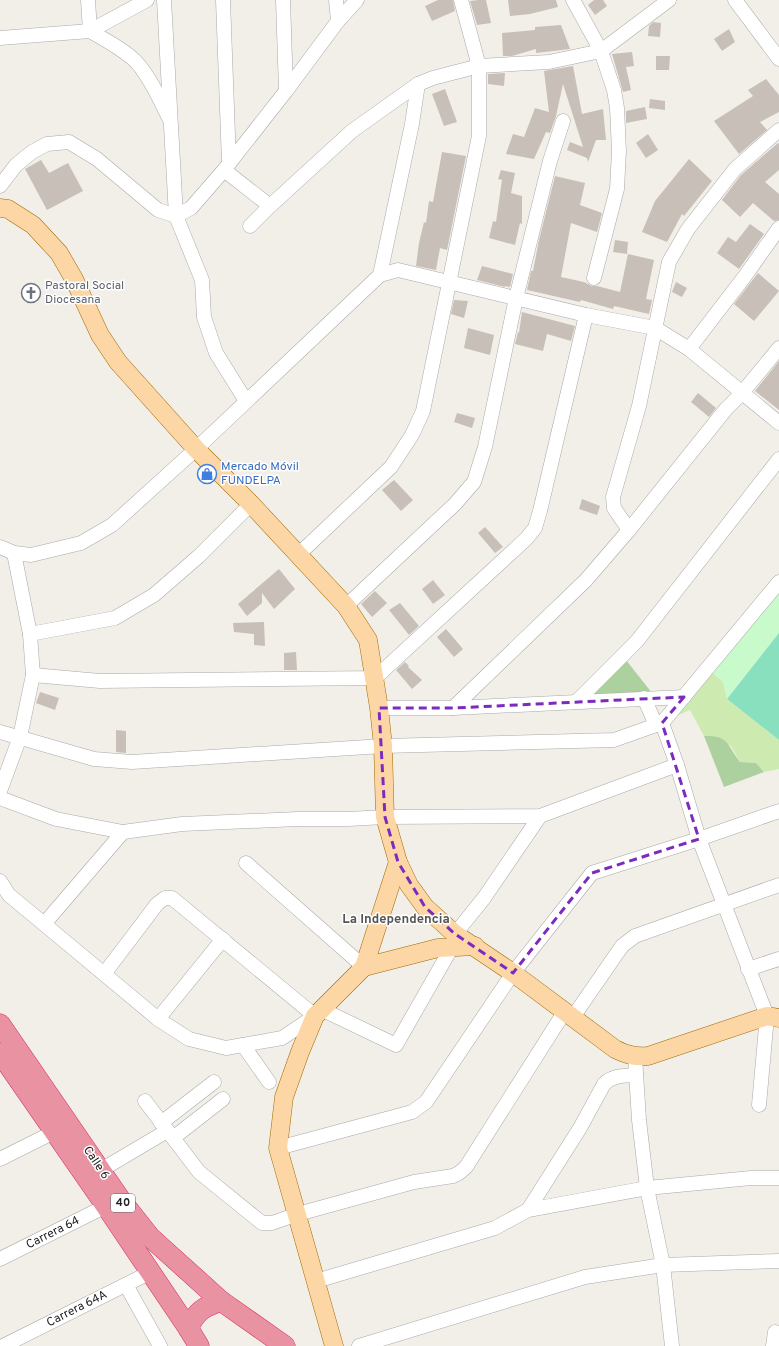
<svg xmlns="http://www.w3.org/2000/svg" width="779" height="1346" font-family="Overpass,sans-serif">
  <rect width="100%" height="100%" fill="#f2efe9"/>
  <path fill="#cdebb0" d="M712,672L723,682L727,699L779,740V769L764,772L756,763L740,762L731,746L711,736H704L690,710L676,716Z"/>
  <g fill="#add19e">
    <path d="M622,655L656,698L577,701Z"/>
    <path d="M704,736C729,735 727,745 740,762L756,763L764,772L724,787Z"/>
  </g>
  <path fill="#c8facc" d="M779,591V633L727,699L723,682L712,672Z"/>
  <path fill="#88e0be" d="M779,633V740L727,699Z"/>
  <g fill="#c7bfb8">
    <path d="M438,0H453L455,11L432,21L425,6Z"/>
    <path d="M478,0H486L491,23L477,25L470,1Z"/>
    <path d="M508,0H556L558,7L530,14L510,16Z"/>
    <path d="M594,0H603L607,6L595,15L588,5Z"/>
    <path d="M653,22L661,23L660,37L648,36L649,26Z"/>
    <path d="M561,25L570,49L536,53V49L512,56H503L502,33L535,30V27Z"/>
    <path d="M729,29L735,42L722,51L714,39Z"/>
    <path d="M632,52L634,66L626,67L631,90L623,92L612,54Z"/>
    <path d="M656,56H670L669,70H656Z"/>
    <path d="M573,66L582,114L603,109L606,140H596L588,162L587,158L567,150L570,142L583,147L563,84L556,116L550,133L546,132L534,159L506,154L513,134L524,137L535,108L549,112L544,71Z"/>
    <path d="M505,73L504,86L488,84V74Z"/>
    <path d="M766,79L779,95V112L760,122L767,130L739,154L714,121L753,96L748,90Z"/>
    <path d="M445,89L457,122L444,126L432,94Z"/>
    <path d="M650,99L665,101V110L649,108Z"/>
    <path d="M645,107L647,119L626,123V111Z"/>
    <path d="M648,134L658,150L646,158L636,143Z"/>
    <path d="M778,143L779,144V170L765,182L779,194V220L774,221L753,203L740,217L722,200L741,175Z"/>
    <path d="M442,152L466,156L447,250L440,248L436,270L416,266L419,243L424,222L426,223L429,201L433,202Z"/>
    <path d="M689,159L712,181L684,216L682,214L667,242L642,232L655,201Z"/>
    <path d="M41,160L49,173L68,163L83,191L47,210L25,169Z"/>
    <path d="M501,170L515,173L511,193L522,196V224L520,223L515,245L489,238L493,221L496,222L502,180L498,179Z"/>
    <path d="M555,176L585,183L580,205L602,213L597,232L571,223L561,277L584,282L592,286H597L620,292L628,254L654,260L646,299L652,300L649,314L614,306L613,309L581,300L580,302L527,290L531,271H533L539,240Z"/>
    <path d="M750,224L764,234L739,269L717,253L728,237L736,242Z"/>
    <path d="M615,240L628,242L627,254L613,252Z"/>
    <path d="M482,266L513,274L510,287L505,286V287L477,280Z"/>
    <path d="M758,273L779,291L754,321L734,304Z"/>
    <path d="M676,282L687,288L682,297L672,292Z"/>
    <path d="M454,300L468,301L464,318L451,314Z"/>
    <path d="M522,312L575,326L571,341L547,334L543,351L515,344L518,332L519,333Z"/>
    <path d="M468,328L494,335L490,355L464,348Z"/>
    <path d="M779,361V410L755,391Z"/>
    <path d="M698,393L716,408L709,417L691,402Z"/>
    <path d="M457,413L475,418L472,428L454,422Z"/>
    <path d="M394,480L413,500L401,511L382,490Z"/>
    <path d="M582,499L600,506L597,515L579,509Z"/>
    <path d="M485,527L503,547L495,553L478,533Z"/>
    <path d="M279,569L295,589L274,609L262,593V603L247,616L238,604Z"/>
    <path d="M433,580L445,595L433,604L422,589Z"/>
    <path d="M375,591L387,603L372,617L361,604Z"/>
    <path d="M400,603L419,626L409,635L389,610Z"/>
    <path d="M264,622L265,646L254,645V634L234,632L233,623Z"/>
    <path d="M446,629L463,649L454,657L437,637Z"/>
    <path d="M296,652L297,670H284V653Z"/>
    <path d="M405,662L409,666L408,667L422,680L412,689L396,670Z"/>
    <path d="M40,692L59,698L55,710L36,703Z"/>
    <path d="M116,730L126,731V753L116,752Z"/>
  </g>
  <g fill="none" stroke-linecap="round" stroke-linejoin="round">
    <defs>
      <g id="minor">
        <path d="M88,0L90,31C105,40 127,51 138,64C151,79 160,100 169,118"/>
        <path d="M164,0L176,216L202,280L204,317L216,353L246,401"/>
        <path d="M223,0L229,163"/>
        <path d="M283,0L286,91"/>
        <path d="M336,0L338,21"/>
        <path d="M573,0L601,51L614,90L617,108L619,151L617,189L594,278"/>
        <path d="M735,0L779,59"/>
        <path d="M0,38L90,31L147,0"/>
        <path d="M224,170L270,206"/>
        <path d="M0,186L16,165L32,152L47,144L69,142L97,159L158,210L176,216L191,208L224,170L286,91L338,21L357,0"/>
        <path d="M250,226L270,206L352,131L418,84L433,78L479,66L549,62L601,51L669,0"/>
        <path d="M380,275L412,124L418,84"/>
        <path d="M689,349L745,276L779,228"/>
        <path d="M629,530L614,508L613,497L639,406L669,262L688,229L735,169L779,130"/>
        <path d="M0,547L14,553L31,555L81,543L112,525L196,449L380,275L398,270L586,315L655,328L689,349L779,423"/>
        <path d="M298,555L391,467L412,435L423,411L479,136V66L461,0"/>
        <path d="M346,606L455,504L474,482L485,447L516,298L550,161L563,121"/>
        <path d="M30,634L115,618L154,595L199,556L251,504"/>
        <path d="M33,675L100,681L375,678L526,539L535,528L540,511L586,315"/>
        <path d="M644,698L656,725"/>
        <path d="M577,701L637,641L779,459"/>
        <path d="M379,708H453L684,697"/>
        <path d="M453,708L586,580L629,530L726,409L742,393L779,348"/>
        <path d="M662,723L677,765L699,839L767,1016L759,1105"/>
        <path d="M0,732L94,759L132,762L383,746L614,740L662,723L779,582"/>
        <path d="M0,791L20,737L33,675L30,634L14,553"/>
        <path d="M0,798L56,819L123,832L182,824L298,819H348L385,817L540,816L677,765"/>
        <path d="M246,863L364,967"/>
        <path d="M0,881L9,895L44,924L158,1019L189,1039L226,1048L282,1038L315,1016L172,898H165L157,904L104,974"/>
        <path d="M44,924L123,832"/>
        <path d="M455,934L484,898L540,816"/>
        <path d="M748,969L779,959"/>
        <path d="M321,1009L396,1045L452,947"/>
        <path d="M573,1017L622,946L635,936L779,885"/>
        <path d="M158,1019L223,939"/>
        <path d="M243,1045L269,1082"/>
        <path d="M635,1057L639,1120L647,1188L663,1265L672,1346"/>
        <path d="M145,1101L199,1172L262,1223H272L298,1214L414,1182L453,1176L459,1173L466,1167L565,1011"/>
        <path d="M161,1123L214,1082"/>
        <path d="M173,1138L223,1099"/>
        <path d="M278,1148L412,1112L426,1102L513,973L592,873L699,839L779,811"/>
        <path d="M0,1159L54,1132"/>
        <path d="M101,1170L167,1131"/>
        <path d="M528,1210L580,1128L604,1084C613,1075 624,1076 636,1075"/>
        <path d="M0,1259L106,1206"/>
        <path d="M316,1281L495,1228L528,1210L647,1188L751,1178H779"/>
        <path d="M126,1285L160,1346"/>
        <path d="M3,1346L151,1272"/>
        <path d="M359,1346L585,1277L663,1265L779,1261"/>
        <path d="M773,1346L775,1332"/>
      </g>
      <g id="major">
        <path d="M0,208L8,209L33,225L59,253L74,279L100,335L118,362L196,449L251,504L346,606L368,640L379,708L383,746L385,817L398,862L409,885L425,907L455,934L513,973L615,1049C627,1055 635,1057 648,1056L767,1016L779,1018"/>
        <path d="M364,967L438,948L475,946"/>
        <path d="M334,1346L278,1148L284,1097L300,1052L315,1016L364,967L398,862"/>
      </g>
      <g id="highway">
        <path d="M0,1024L120,1199L150,1237L221,1301L285,1346"/>
        <path d="M0,1053L106,1206L188,1328L199,1346"/>
        <path d="M188,1328C197,1311 203,1307 221,1301"/>
      </g>
    </defs>
    <use href="#minor" stroke="#a9a9a9" stroke-width="15"/>
    <use href="#major" stroke="#a06b00" stroke-width="19"/>
    <use href="#highway" stroke="#dc2a67" stroke-width="21"/>
    <use href="#minor" stroke="#fff" stroke-width="14"/>
    <use href="#major" stroke="#fcd6a4" stroke-width="18"/>
    <use href="#highway" stroke="#e892a2" stroke-width="20"/>
  </g>
  <path fill="none" stroke="#7b2cbf" stroke-width="3" stroke-dasharray="8 5" stroke-linejoin="round" d="M684,697L662,723L699,839L592,873L513,973L455,934L425,907L398,862L385,817L379,708H453Z"/>
  <defs>
    <symbol id="church-ring" viewBox="-11 -11 22 22"><circle r="9.5" fill="#fff" stroke="#6b7280" stroke-width="1.5"/><path d="M-1.2-6h2.4v3.5h3.3v2.4h-3.3V6h-2.4V-.1h-3.3v-2.4h3.3Z" fill="#6b7280"/></symbol>
    <symbol id="shop-ring" viewBox="-11 -11 22 22"><circle r="9.5" fill="#fff" stroke="#3f7fe0" stroke-width="1.5"/><path d="M-5-2.5h2.3a2.7 3.5 0 0 1 5.4 0H5L5.5 6h-11ZM-1.5-2.5h3a1.5 2.3 0 0 0-3 0Z" fill="#3f7fe0"/></symbol>
  </defs>
  <g fill-rule="evenodd">
    <use href="#church-ring" x="20" y="282" width="22" height="22"/>
    <use href="#shop-ring" x="196" y="463" width="22" height="22"/>
  </g>
  <g text-anchor="middle" dominant-baseline="central" stroke-width="3" stroke-linejoin="round" paint-order="stroke">
    <rect fill="#fff" stroke="#646464" stroke-width="1" x="111" y="1194" width="24" height="18" rx="3"/>
    <g font-size="11" font-weight="bold" fill="#222">
      <text x="123" y="1203">40</text>
    </g>
    <g font-size="12" fill="#5b616d" stroke="#fff" text-anchor="start">
      <text x="45" y="286">Pastoral Social<tspan x="45" dy="14">Diocesana</tspan></text>
    </g>
    <g font-size="12" fill="#366cbe" stroke="#fff" text-anchor="start">
      <text x="221" y="467">Mercado Móvil<tspan x="221" dy="14">FUNDELPA</tspan></text>
    </g>
    <g font-size="12" fill="#222" stroke="#fff">
      <text transform="translate(96 1163) rotate(56)">Calle 6</text>
      <text transform="translate(53 1233) rotate(-27)">Carrera 64</text>
      <text transform="translate(77 1309) rotate(-27)">Carrera 64A</text>
    </g>
    <g font-size="13" font-weight="bold" fill="#555" stroke="#fff">
      <text x="396" y="920">La Independencia</text>
    </g>
  </g>
</svg>
